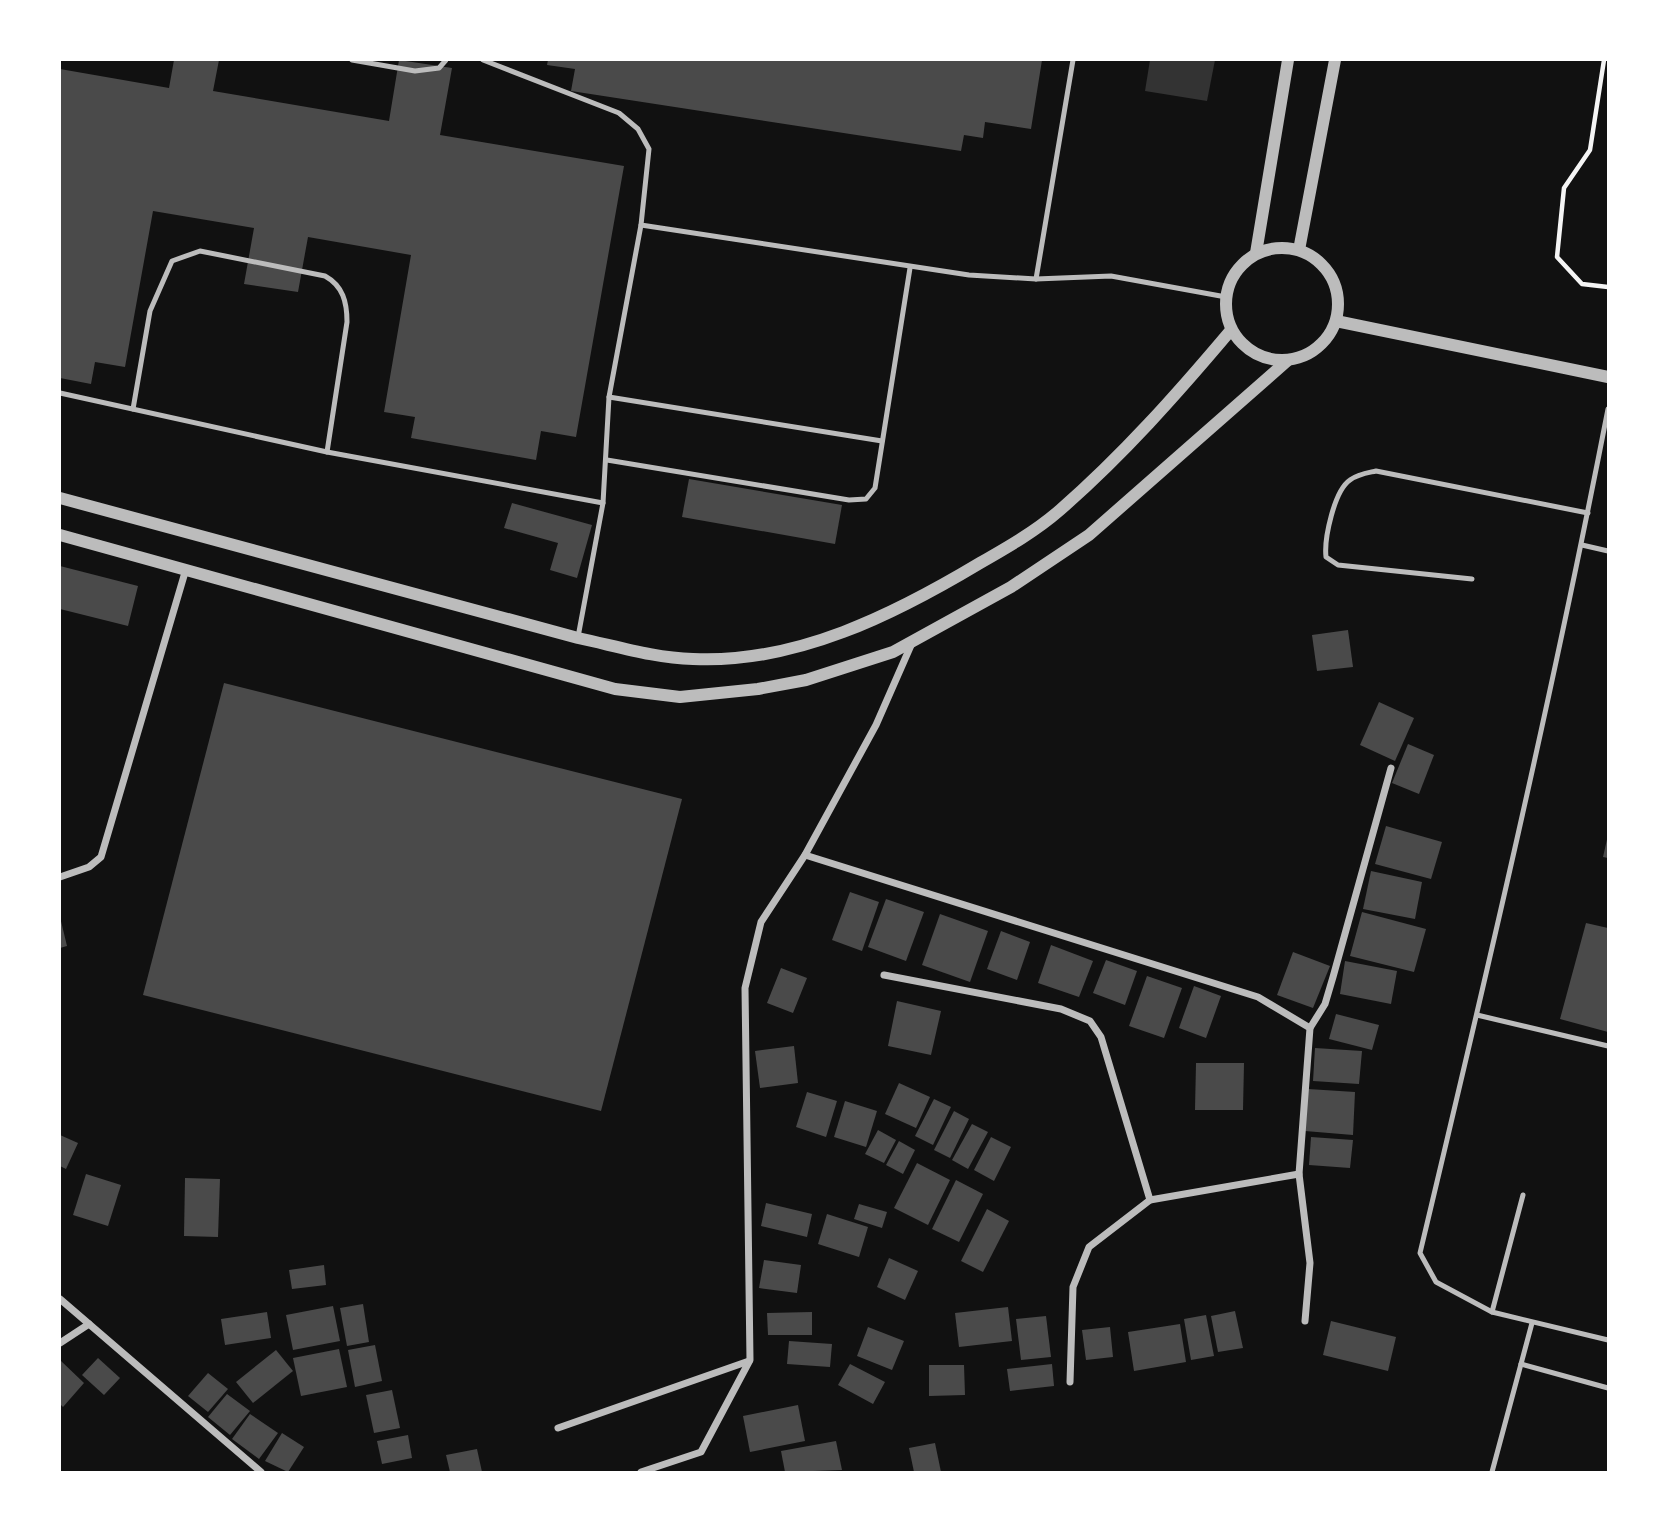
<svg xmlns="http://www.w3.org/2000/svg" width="1668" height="1532" font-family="'PT Sans',sans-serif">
  <rect width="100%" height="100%" fill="#111"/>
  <path fill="#333" d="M1150,60H1215L1207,101L1145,91Z"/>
  <g fill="#4a4a4a">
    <path d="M174,60H219L213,91L389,121L399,60L452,68L440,135L624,166L576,437L541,431L536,460L411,438L415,417L384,412L411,255L308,237L298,292L244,284L254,228L153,211L125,367L95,362L91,384L60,378V69L169,88Z"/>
    <path d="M548,60H1042L1031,129L985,122L983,138L964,135L961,151L571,91L575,69L547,65Z"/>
    <path d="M689,479L842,505L835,544L682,517Z"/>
    <path d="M512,503L592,525L577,578L550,570L558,543L504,528Z"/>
    <path d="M60,566L138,586L128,626L60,609Z"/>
    <path d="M1348,630L1353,667L1317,671L1312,635Z"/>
    <path d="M224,683L682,799L601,1111L143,995Z"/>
    <path d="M1379,702L1414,718L1395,761L1360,745Z"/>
    <path d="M1408,744L1434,755L1419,794L1392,783Z"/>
    <path d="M1386,826L1442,842L1431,879L1375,864Z"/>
    <path d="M1608,835V858L1603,857Z"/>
    <path d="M1371,871L1422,882L1415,919L1363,909Z"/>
    <path d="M850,892L879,902L862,951L832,940Z"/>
    <path d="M886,899L924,912L906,961L868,947Z"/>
    <path d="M1362,912L1426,929L1414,972L1350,956Z"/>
    <path d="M940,914L988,931L970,982L922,965Z"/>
    <path d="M60,917L67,946L60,948Z"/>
    <path d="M1586,923L1608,928V1032L1560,1019Z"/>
    <path d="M1001,931L1030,942L1017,980L987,969Z"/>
    <path d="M1051,945L1093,961L1079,997L1038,983Z"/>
    <path d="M1293,952L1330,966L1313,1008L1277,995Z"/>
    <path d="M1106,960L1137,971L1125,1005L1093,993Z"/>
    <path d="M1345,961L1397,971L1391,1004L1340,994Z"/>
    <path d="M781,968L807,978L793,1013L767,1003Z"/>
    <path d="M1147,976L1182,988L1164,1038L1129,1026Z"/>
    <path d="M1194,986L1221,996L1206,1038L1179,1028Z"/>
    <path d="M897,1001L941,1011L931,1055L888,1046Z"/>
    <path d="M1336,1014L1379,1025L1372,1050L1329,1039Z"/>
    <path d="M794,1046L798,1083L760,1088L755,1051Z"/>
    <path d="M1315,1048L1362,1051L1359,1084L1313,1081Z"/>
    <path d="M1196,1063H1244L1243,1110H1195Z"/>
    <path d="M899,1083L930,1097L916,1128L885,1114Z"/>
    <path d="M1308,1089L1355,1092L1353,1135L1305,1131Z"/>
    <path d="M807,1092L837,1101L826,1137L796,1127Z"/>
    <path d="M934,1099L951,1107L933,1145L915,1136Z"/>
    <path d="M845,1101L877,1111L866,1147L834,1137Z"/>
    <path d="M954,1111L969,1119L950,1158L934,1150Z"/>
    <path d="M972,1124L988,1132L968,1169L952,1160Z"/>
    <path d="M878,1130L896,1140L884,1163L865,1154Z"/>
    <path d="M60,1135L78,1143L66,1169L60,1166Z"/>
    <path d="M991,1137L1011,1147L994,1181L974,1170Z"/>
    <path d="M1311,1137L1353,1140L1350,1168L1309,1165Z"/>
    <path d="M899,1141L915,1150L903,1174L886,1165Z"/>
    <path d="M917,1163L950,1180L928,1225L894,1208Z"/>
    <path d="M86,1174L121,1185L108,1226L73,1215Z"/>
    <path d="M185,1178L220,1179L218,1237L184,1236Z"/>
    <path d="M956,1180L983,1194L959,1242L932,1229Z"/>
    <path d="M766,1203L812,1214L807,1237L761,1226Z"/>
    <path d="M859,1204L887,1212L882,1228L854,1219Z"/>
    <path d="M987,1209L1009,1221L983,1272L961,1261Z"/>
    <path d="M827,1214L868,1227L859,1257L818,1244Z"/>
    <path d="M889,1258L918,1271L905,1300L877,1287Z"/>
    <path d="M764,1260L801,1265L797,1293L759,1288Z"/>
    <path d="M324,1265L326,1285L292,1289L289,1270Z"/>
    <path d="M363,1304L369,1342L347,1346L340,1308Z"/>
    <path d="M333,1306L340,1341L293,1350L286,1315Z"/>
    <path d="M1008,1307L1012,1341L959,1347L955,1313Z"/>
    <path d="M1235,1311L1243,1348L1218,1352L1211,1316Z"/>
    <path d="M267,1312L271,1338L225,1345L221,1319Z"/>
    <path d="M812,1312V1335H768L767,1313Z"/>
    <path d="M1206,1315L1214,1356L1191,1360L1184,1319Z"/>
    <path d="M1046,1316L1051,1357L1021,1360L1016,1319Z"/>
    <path d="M1331,1321L1396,1337L1388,1371L1323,1355Z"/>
    <path d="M1180,1324L1186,1362L1134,1371L1128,1332Z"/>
    <path d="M868,1327L904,1341L892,1370L857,1356Z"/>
    <path d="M1110,1327L1113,1357L1086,1360L1082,1330Z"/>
    <path d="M789,1341L832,1344L830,1367L787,1364Z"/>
    <path d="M375,1345L382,1381L355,1387L348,1350Z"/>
    <path d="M339,1349L347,1387L301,1396L293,1358Z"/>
    <path d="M276,1350L293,1371L253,1403L236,1382Z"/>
    <path d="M98,1358L120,1378L104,1395L82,1375Z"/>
    <path d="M60,1360L84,1383L63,1407L60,1404Z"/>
    <path d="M850,1364L885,1382L873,1404L838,1385Z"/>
    <path d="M1052,1364L1054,1386L1010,1391L1007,1369Z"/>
    <path d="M929,1365H964L965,1395L929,1396Z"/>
    <path d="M208,1373L228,1389L208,1412L188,1396Z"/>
    <path d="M392,1390L400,1428L374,1433L366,1395Z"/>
    <path d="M227,1394L250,1411L230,1435L208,1417Z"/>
    <path d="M798,1405L805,1441L750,1452L743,1416Z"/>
    <path d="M250,1414L278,1433L259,1459L232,1439Z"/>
    <path d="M282,1433L304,1447L288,1472L265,1461Z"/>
    <path d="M408,1435L412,1458L382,1464L377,1441Z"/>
    <path d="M836,1441L842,1470L785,1472L781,1451Z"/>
    <path d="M935,1443L941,1472H914L909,1448Z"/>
    <path d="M477,1449L482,1472H450L446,1455Z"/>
  </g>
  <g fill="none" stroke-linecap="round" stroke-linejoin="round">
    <path stroke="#f5f5f5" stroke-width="4.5" d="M1604,60L1590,150L1564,188L1557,257L1582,284L1608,287"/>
    <g stroke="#bcbcbc" stroke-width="5">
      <path d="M352,60L415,71L439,68L446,60"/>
      <path d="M483,60L619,113L638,129L649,149L641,225L969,275L1036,279L1111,276L1226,297"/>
      <path d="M1036,279L1073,60"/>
      <path d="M60,393L327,452"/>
      <path d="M609,397L882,441"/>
      <path d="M133,409L150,311L172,261L200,251L325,276C343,286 347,302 347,322L327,452L603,503"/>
      <path d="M1608,409C1553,692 1487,973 1420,1253L1436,1282L1492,1312L1608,1340"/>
      <path d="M607,460L849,500L866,499L875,488L910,268"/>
      <path d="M1582,545L1608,551"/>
      <path d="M1472,579L1338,565L1326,557C1324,539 1334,491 1350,480C1358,474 1367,473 1376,471L1588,513"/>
      <path d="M578,637L603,503L609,397L641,225"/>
      <path d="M1477,1015L1608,1046"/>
      <path d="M1492,1312L1523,1195"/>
      <path d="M1521,1364L1608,1388"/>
      <path d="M1492,1472L1532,1323"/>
    </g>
    <g stroke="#bcbcbc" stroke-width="7">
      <path d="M805,855L1258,997L1310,1028L1299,1174L1310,1263L1305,1321"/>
      <path d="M60,877L89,867L101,857L186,569"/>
      <path d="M884,975L1061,1009L1090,1021L1101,1037L1150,1200L1299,1174"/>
      <path d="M1310,1028L1325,1004L1333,977L1391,768"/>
      <path d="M60,1299L261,1472"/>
      <path d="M60,1343L89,1324"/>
      <path d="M1070,1382L1073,1287L1089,1247L1150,1200"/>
      <path d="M558,1428L749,1361"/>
      <path d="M641,1472L701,1452L750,1360L745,988L761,922L805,855L876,725L912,643"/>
    </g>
    <g stroke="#bcbcbc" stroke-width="12">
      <circle cx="1282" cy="304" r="56"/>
      <path d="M1299,250L1335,60"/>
      <path d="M1256,253L1288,60"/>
      <path d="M1336,321L1608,377"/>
      <path d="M60,498L578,638C616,646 654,658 693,659C796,664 895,614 980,563C1008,547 1036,531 1060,510C1123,455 1177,394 1231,330"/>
      <path d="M60,535L615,689L680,697L758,689L806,680L893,652L1011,587L1089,535L1287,361"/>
    </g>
  </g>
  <rect width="1668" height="1532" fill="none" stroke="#ffffff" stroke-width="122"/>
</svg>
